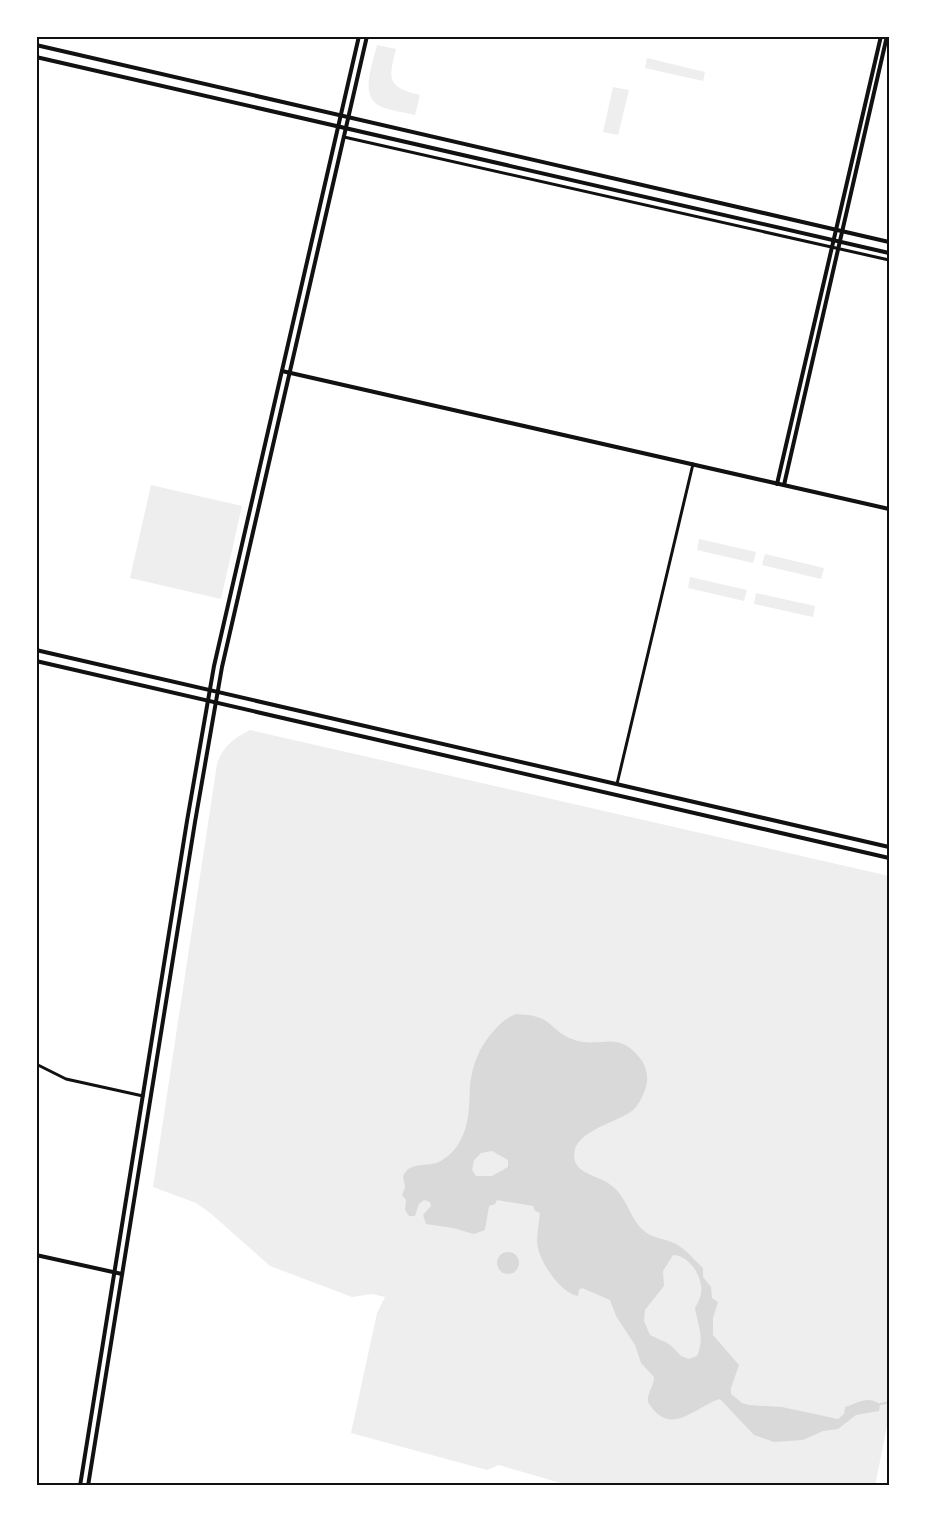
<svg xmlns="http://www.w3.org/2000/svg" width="925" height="1522" font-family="Karla,sans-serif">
  <rect width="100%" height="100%" fill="#fff"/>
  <g fill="#eee">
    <path d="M377,45L396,49C388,80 387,87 420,95L415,115C404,112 392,111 382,107C358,98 373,63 377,45Z"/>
    <path d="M647,58L705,72L703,81L645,68Z"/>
    <path d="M613,87L629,90L618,135L603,132Z"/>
    <path d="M151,485L242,506L221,599L130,578Z"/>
    <path d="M699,539L756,552L753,563L697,550Z"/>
    <path d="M765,554L824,568L821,579L762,565Z"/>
    <path d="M690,577L747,590L744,601L688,588Z"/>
    <path d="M756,593L815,606L813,617L754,604Z"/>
    <path d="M250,730L889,876V1416L875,1486H571L499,1465L487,1470L351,1433L377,1313L385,1297L372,1294L352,1297L270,1266L209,1212L196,1203L153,1187L217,764C223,746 233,739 250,730Z"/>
  </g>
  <g fill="#d9d9d9" fill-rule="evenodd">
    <path d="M516,1014C528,1015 540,1015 550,1024C557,1030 563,1036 572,1039C599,1050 616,1029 639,1057C645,1063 648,1074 647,1082C645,1092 640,1104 633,1110C619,1123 567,1131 575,1161C579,1174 598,1176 608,1183C627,1195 630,1219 643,1230C653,1239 664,1238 676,1244C686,1249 695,1261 703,1268V1277L711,1287L712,1298L718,1302L713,1318V1335L739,1365L731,1388V1394L742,1403L749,1405L782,1407L838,1419L844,1414L845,1407C858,1403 867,1395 880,1404L879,1411L856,1415L838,1429L823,1431L803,1440L774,1442L754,1435L720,1399C694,1407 670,1439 648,1402C647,1392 654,1387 654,1377L641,1363L635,1345L616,1316L610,1300L582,1288L579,1290L578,1296C560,1293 538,1260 537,1242C537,1232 539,1222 540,1213L535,1211L533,1206L497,1200L495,1204L489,1206L485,1230L474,1234L453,1228L426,1224L423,1215L431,1206L430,1202L424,1200L419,1204L415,1216H409L405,1210L406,1200L402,1195C403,1192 405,1189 405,1186C405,1183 403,1180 403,1177C408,1161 428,1167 439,1162C447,1158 455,1150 459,1143C470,1124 469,1106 470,1085C472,1066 479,1048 491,1034C498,1026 505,1018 516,1014ZM492,1151L508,1160V1167L492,1176H476L472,1170L474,1160L481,1153ZM673,1255C690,1255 704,1279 701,1294C700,1299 697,1304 695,1308C698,1326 705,1338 697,1356L689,1359L681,1356C667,1340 668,1344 650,1335L644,1321L645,1310L664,1286L663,1271Z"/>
    <circle cx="508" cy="1263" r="11"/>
  </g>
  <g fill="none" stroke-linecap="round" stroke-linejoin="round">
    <path stroke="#d9d9d9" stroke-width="2" d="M880,1404L886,1403"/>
    <g stroke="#111" stroke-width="3">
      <path d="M344,137L889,260"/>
      <path d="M617,784L693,464"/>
      <path d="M36,1064L66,1079L143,1096"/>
    </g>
    <g stroke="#111" stroke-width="4">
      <path d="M282,371L889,509"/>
      <path d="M777,484L881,36"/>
      <path d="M784,485L887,36"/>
      <path d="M36,1255L122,1274"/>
      <path d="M80,1486L187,821L214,666L359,36"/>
      <path d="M88,1486L195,822L222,667L367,36"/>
    </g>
    <g stroke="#111" stroke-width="4">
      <path d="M36,45L889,242"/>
      <path d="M36,57L889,253"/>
      <path d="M36,650L889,847"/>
      <path d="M36,661L889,858"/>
    </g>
  </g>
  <rect width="925" height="1522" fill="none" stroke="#ffffff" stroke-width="75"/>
  <rect x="38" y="38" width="850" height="1446" fill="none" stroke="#111" stroke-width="2"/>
</svg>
